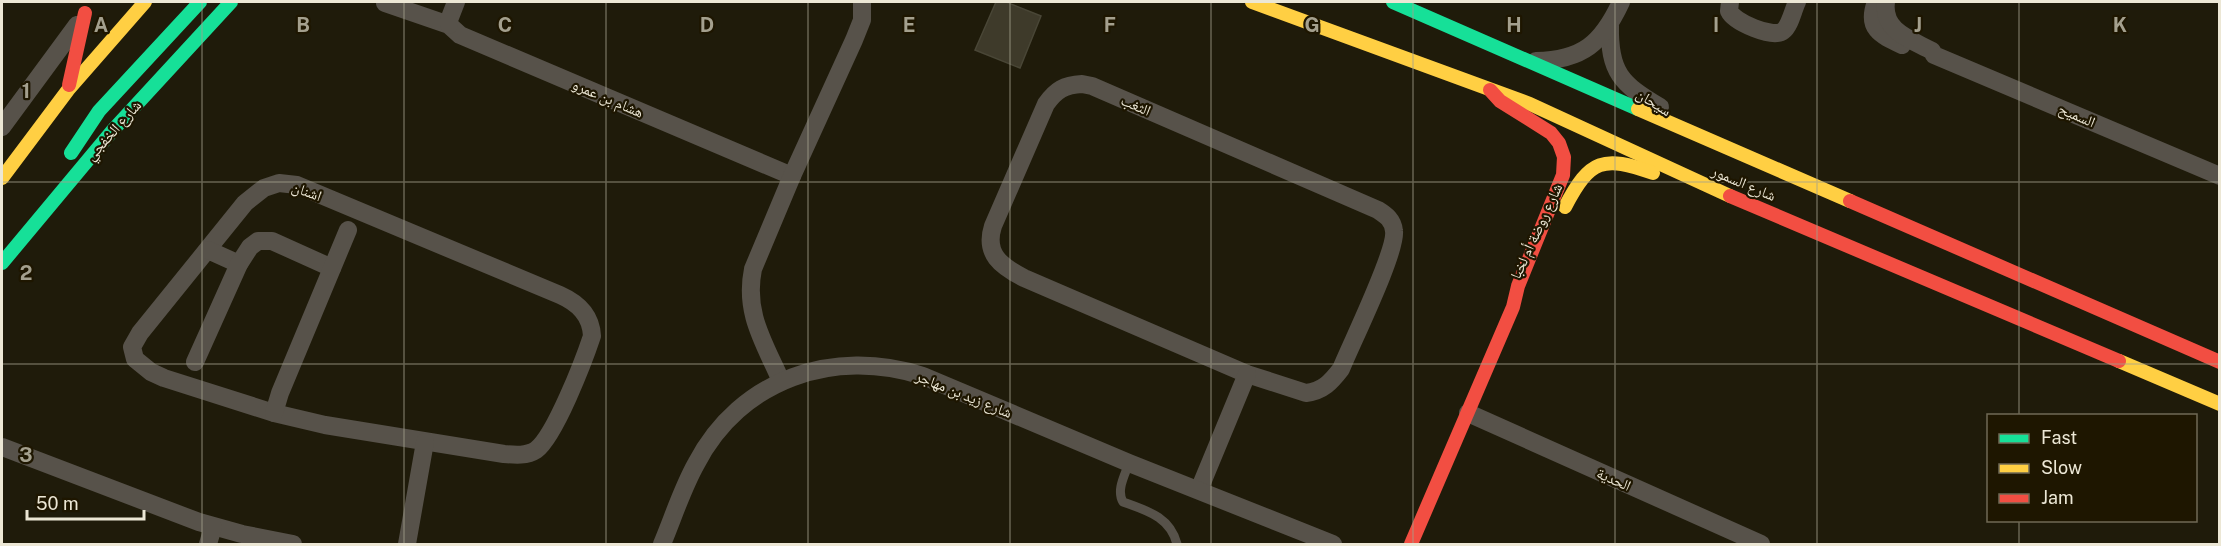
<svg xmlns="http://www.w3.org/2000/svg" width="2221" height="546" font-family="'Public Sans','Noto Naskh Arabic',sans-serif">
  <rect width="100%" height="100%" fill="#1f1b0a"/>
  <path fill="#3e3a2a" stroke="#494636" stroke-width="1.5" d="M996,2H1006L1041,16L1020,68L975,50Z"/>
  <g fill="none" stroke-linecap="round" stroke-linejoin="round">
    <path stroke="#57524a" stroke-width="9" d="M1129,463C1125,475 1116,490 1123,502C1148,511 1170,517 1177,544"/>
    <g stroke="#57524a" stroke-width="18">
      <path d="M1730,2L1729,11C1734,22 1773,39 1783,31C1790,26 1793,10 1797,2"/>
      <path d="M1876,2C1866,28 1880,35 1902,45"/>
      <path d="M1886,2C1882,31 1910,39 1932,51L1934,55L2220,176"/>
      <path d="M385,3L449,25L460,35L792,176"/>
      <path d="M449,25V20L456,2"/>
      <path d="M1610,26C1609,72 1621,84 1660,107"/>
      <path d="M1536,61C1583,60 1602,43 1621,2"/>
      <path d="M1082,84L1092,86L1378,210C1386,215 1393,220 1394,231C1397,251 1351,344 1341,369C1331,382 1323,391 1306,393L1247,374L1024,278C1001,266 984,254 993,226L1046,104C1056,90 1064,85 1082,84Z"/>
      <path d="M2,127L77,25"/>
      <path d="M279,183L297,185L560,295C578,303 591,315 592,336C584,360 555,436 536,450C527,456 515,455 504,454L325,425L274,413L164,378L151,372L135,359L132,347L140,333L245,203L264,188Z"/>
      <path d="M208,250L239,264"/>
      <path d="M195,362L239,264L250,247L258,241H272L332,268"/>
      <path d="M781,381C764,342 744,313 753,269L792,176L854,40L862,20V2"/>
      <path d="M274,413L280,393L348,230"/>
      <path d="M1468,413L1761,544"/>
      <path d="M2,447L199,522L242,534L293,544"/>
      <path d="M1199,490L1247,374"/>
      <path d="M208,544L213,527"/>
      <path d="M407,544L425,442"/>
      <path d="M662,544C673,518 682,489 696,464C740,379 834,347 923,376L1129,463L1333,544"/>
    </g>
    <g stroke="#16e098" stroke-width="14">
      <path d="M1393,2L1638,109"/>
      <path d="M71,153L99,111L200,2"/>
      <path d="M2,263L113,130L231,2"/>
    </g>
    <g stroke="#ffcf43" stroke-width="14">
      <path d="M1252,2L1530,104L1730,196"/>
      <path d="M1638,109L1850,201"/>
      <path d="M2,178L68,90L145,2"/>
      <path d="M1565,207C1590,159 1603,155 1653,173"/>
      <path d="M2119,361L2220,404"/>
    </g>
    <g stroke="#f24e42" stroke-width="14">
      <path d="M69,85L85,13"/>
      <path d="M1730,196L2119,361"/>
      <path d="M1850,201L2220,362"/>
      <path d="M1411,544L1513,307L1518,286L1563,175L1564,157L1559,143L1551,133L1500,101L1490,90"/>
    </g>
  </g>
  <path fill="none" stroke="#a4a08e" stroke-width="1.5" stroke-opacity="0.55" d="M202,2V544M404,2V544M606,2V544M808,2V544M1010,2V544M1211,2V544M1413,2V544M1615,2V544M1817,2V544M2019,2V416M2,182H2220M2,364H2220M2019,520V544"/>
  <g text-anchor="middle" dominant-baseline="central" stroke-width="4.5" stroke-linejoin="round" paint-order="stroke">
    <g font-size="15" fill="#ece7d5" stroke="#1e1600">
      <text transform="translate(608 98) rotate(23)">هشام بن عمرو</text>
      <text transform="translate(1654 102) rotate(32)">سيحان</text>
      <text transform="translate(1136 105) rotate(23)">الثغب</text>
      <text transform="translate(2077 115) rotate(23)">السميح</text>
      <text transform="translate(113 130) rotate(-48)">شارع الخفجي</text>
      <text transform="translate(1744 183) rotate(23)">شارع السمور</text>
      <text transform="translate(307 191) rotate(20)">اشنان</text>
      <text transform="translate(1536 231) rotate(-65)">شارع روضة أم لخبا</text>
      <text transform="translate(964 394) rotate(22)">شارع زيد بن مهاجر</text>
      <text transform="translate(1614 479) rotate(24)">الحدية</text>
    </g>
  </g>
  <g font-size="20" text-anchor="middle" font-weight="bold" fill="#a4a08e" stroke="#1e1600" stroke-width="4.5" stroke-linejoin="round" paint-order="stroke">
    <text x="101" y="32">A</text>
    <text x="303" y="32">B</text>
    <text x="505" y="32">C</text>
    <text x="707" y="32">D</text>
    <text x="909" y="32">E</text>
    <text x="1110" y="32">F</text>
    <text x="1312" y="32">G</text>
    <text x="1514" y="32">H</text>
    <text x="1716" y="32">I</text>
    <text x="1918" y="32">J</text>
    <text x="2120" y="32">K</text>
    <text x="26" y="98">1</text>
    <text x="26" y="280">2</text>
    <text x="26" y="462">3</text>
  </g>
  <rect width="2221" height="546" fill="none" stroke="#ece7d5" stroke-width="6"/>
  <rect x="1987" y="414" width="210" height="108" fill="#1e1600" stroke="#706a55" stroke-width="1.5"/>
  <rect x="1999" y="434" width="30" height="9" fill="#16e098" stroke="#706a55" stroke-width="1.5"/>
  <text x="2041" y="444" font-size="18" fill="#ece7d5">Fast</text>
  <rect x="1999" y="464" width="30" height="9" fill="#ffcf43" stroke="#706a55" stroke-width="1.5"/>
  <text x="2041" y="474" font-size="18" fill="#ece7d5">Slow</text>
  <rect x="1999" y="494" width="30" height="9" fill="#f24e42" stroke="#706a55" stroke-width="1.5"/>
  <text x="2041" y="504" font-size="18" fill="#ece7d5">Jam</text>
  <path d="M27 510v9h117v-9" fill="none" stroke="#ece7d5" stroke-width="3"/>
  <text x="36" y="510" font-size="18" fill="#ece7d5" stroke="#1e1600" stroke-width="4.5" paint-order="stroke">50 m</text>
</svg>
